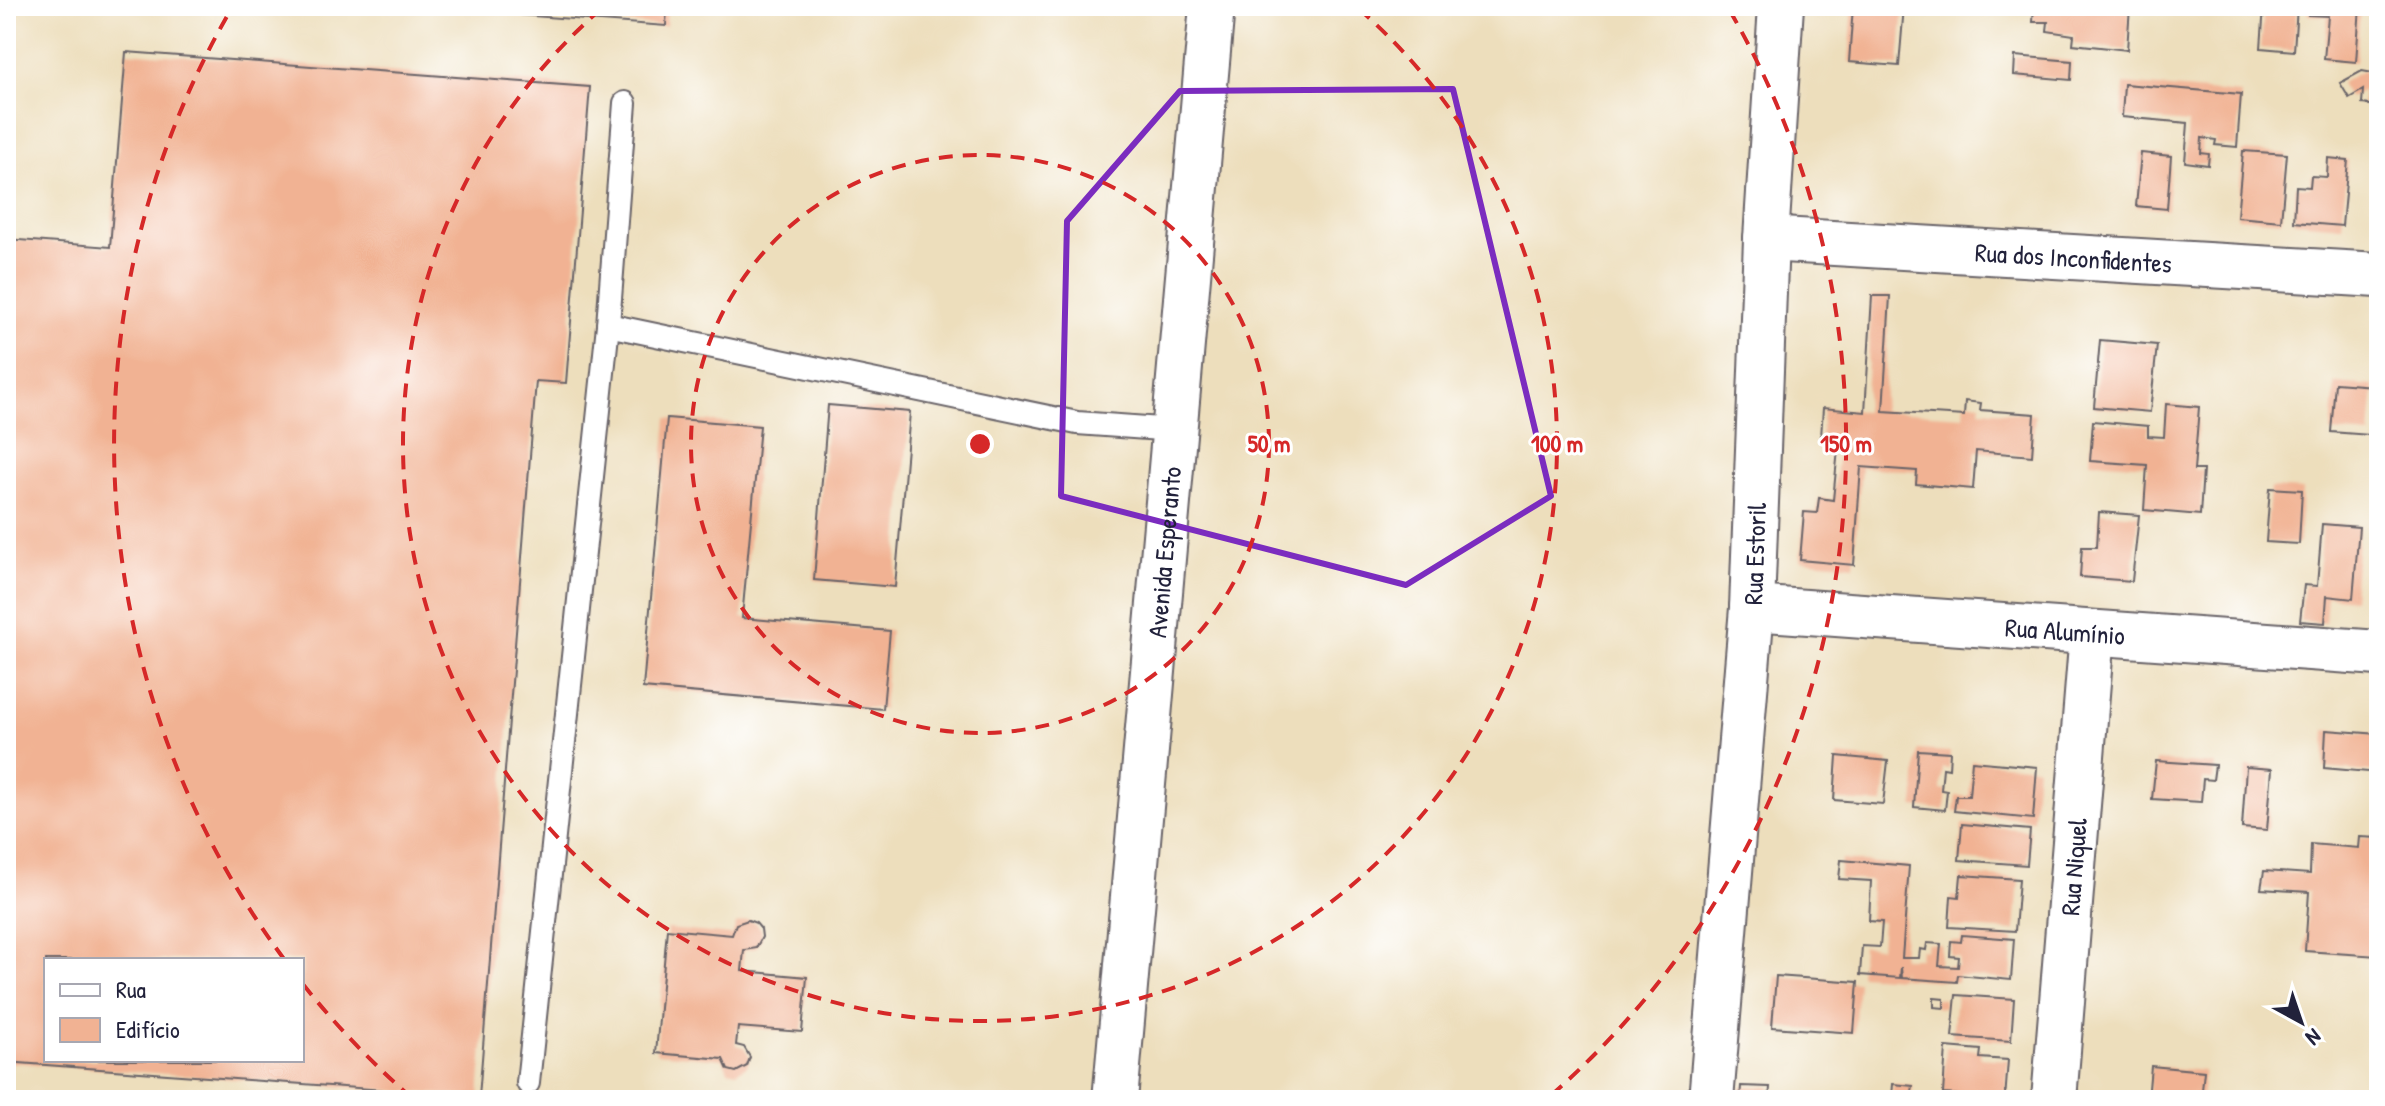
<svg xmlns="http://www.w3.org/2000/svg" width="2385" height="1106" font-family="'Patrick Hand',sans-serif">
  <rect width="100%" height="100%" fill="#fff"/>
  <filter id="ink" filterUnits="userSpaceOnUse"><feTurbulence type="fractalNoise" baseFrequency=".0125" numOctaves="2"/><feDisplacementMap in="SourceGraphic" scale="16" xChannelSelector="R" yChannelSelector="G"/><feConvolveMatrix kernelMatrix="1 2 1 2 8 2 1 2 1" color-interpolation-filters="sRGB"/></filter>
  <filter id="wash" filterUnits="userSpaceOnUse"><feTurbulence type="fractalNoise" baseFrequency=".006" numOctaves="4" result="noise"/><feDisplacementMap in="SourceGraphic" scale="32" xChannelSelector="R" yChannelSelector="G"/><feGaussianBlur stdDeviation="1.8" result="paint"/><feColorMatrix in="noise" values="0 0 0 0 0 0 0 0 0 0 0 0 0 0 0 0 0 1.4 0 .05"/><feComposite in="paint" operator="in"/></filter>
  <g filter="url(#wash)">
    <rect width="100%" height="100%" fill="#eddebc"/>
    <g id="blocks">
      <g fill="#f1b293" fill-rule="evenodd">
        <path d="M426,6H667L666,26L426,8Z"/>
        <path d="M1853,6H1904L1899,66L1849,62Z"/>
        <path d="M1914,6H1952L1951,16L1914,13Z"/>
        <path d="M2034,6H2130L2127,50L2073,44L2074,35L2047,31L2048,22H2033Z"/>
        <path d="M2264,6H2297L2294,51L2261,48Z"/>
        <path d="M2309,6H2360L2356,62L2324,59L2328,16L2308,15Z"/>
        <path d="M126,52L590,87L566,383L536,381L479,1097L6,1062V239L110,247ZM46,960H302V1060H46Z"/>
        <path d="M2015,56L2072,61L2071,80L2014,75Z"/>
        <path d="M2362,71L2379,74V106L2362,104L2363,90L2349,98L2340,83Z"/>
        <path d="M2124,84L2241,94L2237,147L2215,145L2216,140L2202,138L2201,153L2209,154L2208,165L2185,162L2188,123L2122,117Z"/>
        <path d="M2243,151L2287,154L2281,221L2237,217Z"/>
        <path d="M2141,153L2171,156L2167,209L2136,206Z"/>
        <path d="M2328,158L2348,160L2342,226L2294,222L2296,186L2310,187L2311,176L2327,177Z"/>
        <path d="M1872,296H1890L1883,411L1964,416L1965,401L1981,403L1980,410L2035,414L2032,456L1976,451L1973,489L1916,484L1917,471L1861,467L1854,565L1800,560L1804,512L1817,513L1819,498L1833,500L1839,439L1821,437L1823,408L1865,412Z"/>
        <path d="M2100,340L2157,345L2150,412L2094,407Z"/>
        <path d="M2335,383L2374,386L2370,435L2331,432Z"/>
        <path d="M2166,404L2199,407L2194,470H2203L2200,515L2144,510L2147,465L2090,461L2093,421L2148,426V436L2164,437Z"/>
        <path d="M828,405L910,412L895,587L814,580Z"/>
        <path d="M667,418L760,426L742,618L890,631L883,709L643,688Z"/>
        <path d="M2270,488L2302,490L2299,544L2266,542Z"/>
        <path d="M2099,512L2139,515L2132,581L2080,577L2082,547H2097Z"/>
        <path d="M2322,524L2359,527L2353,599L2327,596L2325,623L2300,621L2304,585L2317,586Z"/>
        <path d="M2326,730L2379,734V773L2324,768Z"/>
        <path d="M1918,750L1950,752L1949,769L1943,768L1941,790L1947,791L1945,810L1914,807Z"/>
        <path d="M1837,756L1888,761L1883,804L1834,800Z"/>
        <path d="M1972,761L2037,767L2033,819L1954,811L1956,796H1969Z"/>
        <path d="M2156,761L2215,765L2213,780L2203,779L2201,802L2152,799Z"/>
        <path d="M2246,767L2272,769L2267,830L2242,828Z"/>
        <path d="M1962,824L2030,830L2027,865L1959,860Z"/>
        <path d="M2360,837L2379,838L2378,956L2305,951L2309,892L2261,889L2264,871L2310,874L2311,844L2359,848Z"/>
        <path d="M1841,860L1909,866L1902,958H1919L1920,949L1926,950L1927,943L1941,944L1939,966L1958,967L1959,957L1950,956L1951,941L1961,942L1962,935L2014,939L2011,980L1958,975L1957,982L1902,978L1901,967L1900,978L1860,975L1862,946L1880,947L1882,922L1869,921L1871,881L1839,879Z"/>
        <path d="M1961,875L2019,879L2015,931L1949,927L1951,896L1959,897Z"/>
        <path d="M748,920L756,923L761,929L762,937L756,948L744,950L742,971L807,977L802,1032L738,1027L736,1045L744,1047L750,1057L747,1066L736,1072L728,1070L723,1059L656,1053L667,929L732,935L736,924Z"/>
        <path d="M1776,976L1858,982L1854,1033L1772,1027Z"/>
        <path d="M1956,995L2014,999L2011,1041L1952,1037Z"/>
        <path d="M1934,998L1944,999V1008L1934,1007Z"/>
        <path d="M1946,1047L1981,1050L1980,1058L2008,1060L2005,1100H1975V1096L1943,1094Z"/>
        <path d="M2151,1066L2204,1071L2201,1100H2148Z"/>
        <path d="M1893,1084L1913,1086L1911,1098L1892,1097Z"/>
        <path d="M1741,1086L1770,1087L1769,1100H1740Z"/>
      </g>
    </g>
  </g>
  <g filter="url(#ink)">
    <use href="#blocks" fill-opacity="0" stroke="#696468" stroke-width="2"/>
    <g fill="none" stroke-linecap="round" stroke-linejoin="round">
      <defs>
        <g id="lane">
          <path d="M608,325L1077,423L1175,430"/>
          <path d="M528,1083L608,325L625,103"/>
        </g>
        <g id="street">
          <path id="s1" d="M1766,239L2379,275"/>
          <path id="s2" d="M1752,608L2379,653"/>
          <path id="s3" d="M1115,1100L1212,6"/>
          <path id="s4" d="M1711,1100L1752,608L1766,239L1781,6"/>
          <path id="s5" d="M2054,1100L2092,633"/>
        </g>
      </defs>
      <use href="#lane" stroke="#696468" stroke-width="26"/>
      <use href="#street" stroke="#696468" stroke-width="48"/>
      <path stroke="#696468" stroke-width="5" stroke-dasharray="2 6" stroke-linecap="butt" d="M2376,612L2379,580"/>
      <use href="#lane" stroke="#fff" stroke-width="22"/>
      <use href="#street" stroke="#fff" stroke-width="44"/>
    </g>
  </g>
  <path fill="none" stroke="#7b2cbf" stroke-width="6" stroke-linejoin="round" d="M1453,89L1551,496L1406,585L1061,496L1067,221L1180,91Z"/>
  <g fill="none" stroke="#d62828" stroke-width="4" stroke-dasharray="14 10">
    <circle cx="980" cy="444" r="289"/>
    <path d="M1359 9A577 577 0 1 1 601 9"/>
    <path d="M412 1098A866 866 0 0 1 302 983M284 959A866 866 0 0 1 230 11M1730 11A866 866 0 0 1 1548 1098"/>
  </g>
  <g text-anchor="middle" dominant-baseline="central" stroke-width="6" stroke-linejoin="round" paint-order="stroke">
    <g font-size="26" fill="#22223b" stroke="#fff">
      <text stroke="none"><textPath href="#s1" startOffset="308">Rua dos Inconfidentes</textPath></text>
      <text stroke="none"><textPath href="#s3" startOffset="550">Avenida Esperanto</textPath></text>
      <text stroke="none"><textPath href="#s4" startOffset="548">Rua Estoril</textPath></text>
      <text stroke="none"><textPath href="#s2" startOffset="314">Rua Alumínio</textPath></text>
      <text stroke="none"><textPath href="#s5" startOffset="234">Rua Niquel</textPath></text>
    </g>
  </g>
  <circle cx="980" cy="444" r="12" fill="#d62828" stroke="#fff" stroke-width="4"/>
  <g font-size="24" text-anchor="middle" font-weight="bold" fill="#d62828" stroke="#fff" stroke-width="6" stroke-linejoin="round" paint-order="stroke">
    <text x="1269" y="452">50 m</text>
    <text x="1557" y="452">100 m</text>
    <text x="1846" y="452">150 m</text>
  </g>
  <rect width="2385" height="1106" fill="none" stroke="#fff" stroke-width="32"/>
  <rect x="44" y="958" width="260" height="104" fill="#ffffff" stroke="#a7a7b1" stroke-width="2"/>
  <rect x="60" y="984" width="40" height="12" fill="#ffffff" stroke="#a7a7b1" stroke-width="2"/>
  <text x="116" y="998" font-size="24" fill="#22223b">Rua</text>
  <rect x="60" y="1018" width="40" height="24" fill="#f1b293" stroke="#a7a7b1" stroke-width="2"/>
  <text x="116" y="1038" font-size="24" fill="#22223b">Edifício</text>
  <g transform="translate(2301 1022) rotate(140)" stroke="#ffffff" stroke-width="6" paint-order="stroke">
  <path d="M0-6L14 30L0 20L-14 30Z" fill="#22223b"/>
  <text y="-12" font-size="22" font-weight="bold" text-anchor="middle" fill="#22223b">N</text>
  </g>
</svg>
